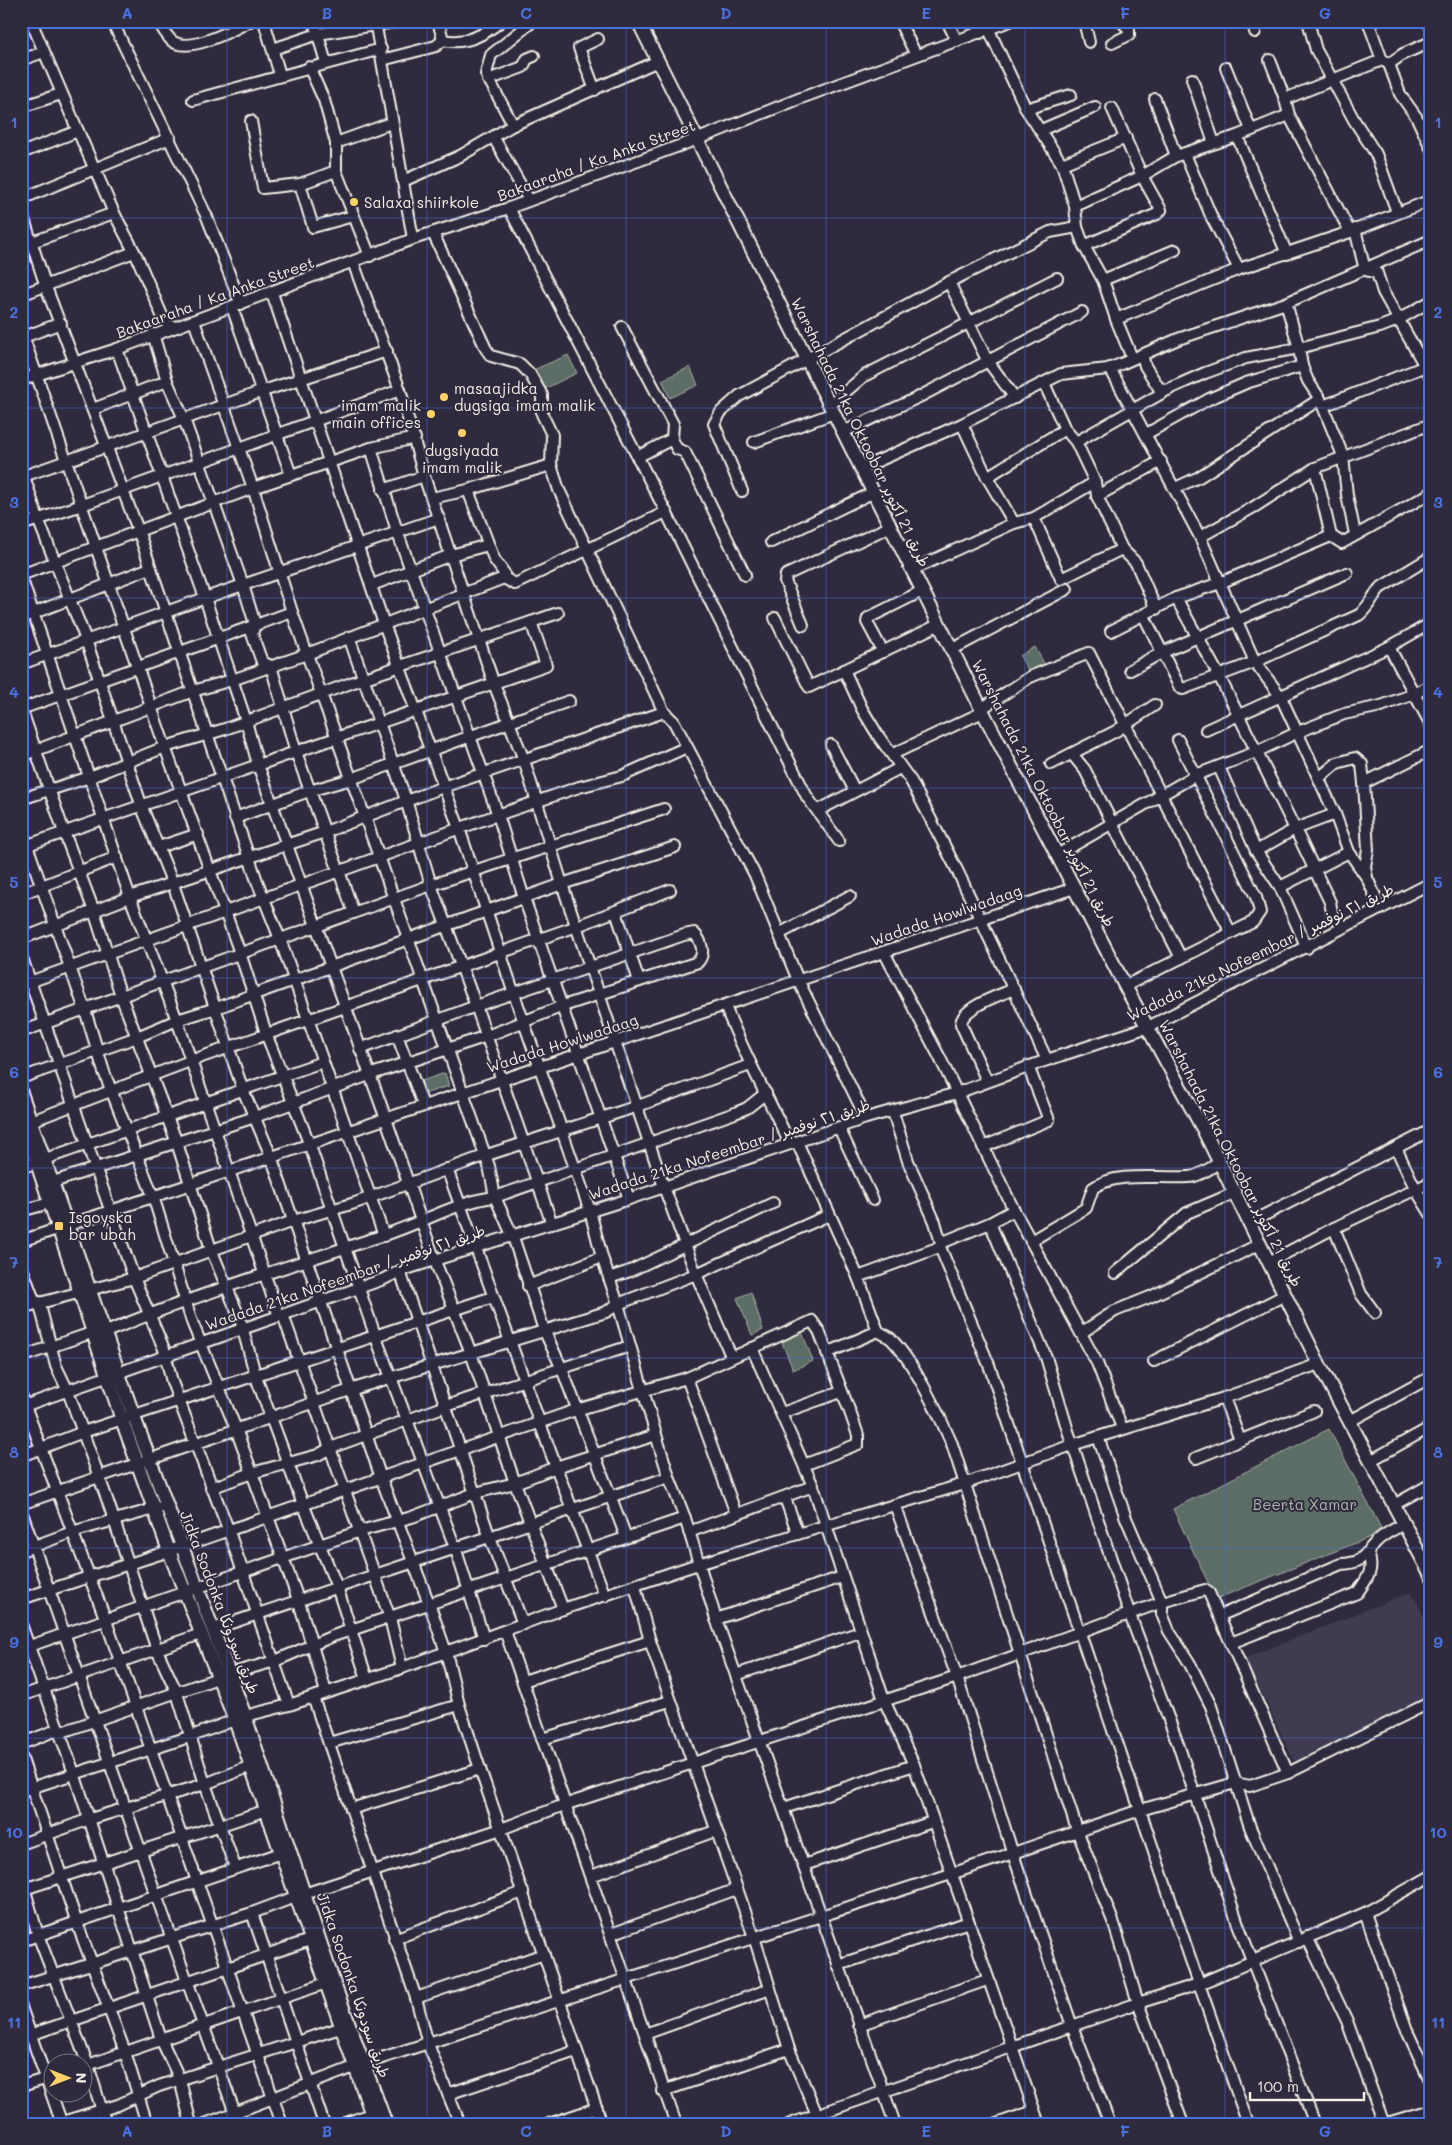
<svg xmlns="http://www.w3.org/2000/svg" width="1452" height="2145" font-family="Mali,'Playpen Sans Arabic',sans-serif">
  <rect width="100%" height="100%" fill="#2f2a3d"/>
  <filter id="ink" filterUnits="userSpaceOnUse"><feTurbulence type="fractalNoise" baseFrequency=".02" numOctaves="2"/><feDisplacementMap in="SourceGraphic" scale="10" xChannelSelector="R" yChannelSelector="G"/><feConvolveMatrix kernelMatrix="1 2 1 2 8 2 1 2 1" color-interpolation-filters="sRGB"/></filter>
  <g filter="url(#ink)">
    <path fill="#3f3b51" d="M1411,1592L1431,1630V1697L1295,1763L1245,1658Z"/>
    <g fill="#5b6d65" stroke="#a8afa6">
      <path d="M568,355L577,373L542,390L531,371Z"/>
      <path d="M690,367L698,385L670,398L662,380Z"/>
      <path d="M1035,647L1046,667L1031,676L1020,656Z"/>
      <path d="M445,1073L449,1086L424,1094L419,1082Z"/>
      <path d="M751,1292L763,1330L752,1335L737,1298Z"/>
      <path d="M802,1332L813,1361L793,1370L781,1340Z"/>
      <path d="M1329,1429L1383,1532L1216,1599L1173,1509Z"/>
    </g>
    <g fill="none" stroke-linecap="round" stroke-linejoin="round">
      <defs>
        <g id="minor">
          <path d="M31,21L78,131L114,213L137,257L164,320L168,325L176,327"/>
          <path d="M112,21L207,217L241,304"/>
          <path d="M158,21C162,27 166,36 172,41C189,54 233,30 250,21"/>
          <path d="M264,21L280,75"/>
          <path d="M314,21L326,63"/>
          <path d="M375,21L413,239"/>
          <path d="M438,21L443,40"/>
          <path d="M899,21L916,55"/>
          <path d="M947,21L957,41"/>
          <path d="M975,21L980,33"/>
          <path d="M1084,21L1089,42"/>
          <path d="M1253,21L1255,32"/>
          <path d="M1308,21L1316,50L1354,120L1376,154L1397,212"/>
          <path d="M1368,21L1382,60"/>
          <path d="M1428,21L1431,27"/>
          <path d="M989,30L1026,109L1062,164L1075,206L1077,227L1084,246L1103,280L1116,319"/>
          <path d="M1112,43L1129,35V29L1121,21"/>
          <path d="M273,49L318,34L401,21"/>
          <path d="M21,60L44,52"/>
          <path d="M382,60L436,46L443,40C466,45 484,35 501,21"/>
          <path d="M1270,60L1285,99"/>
          <path d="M1389,64L1400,94L1417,118L1431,148"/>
          <path d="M309,67L324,100L336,143V171L370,256"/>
          <path d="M1226,68L1251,130"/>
          <path d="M1192,79L1214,143"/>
          <path d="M488,80L523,67L527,59L534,56"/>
          <path d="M595,90L579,48L598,39"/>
          <path d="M1155,99L1176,156"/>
          <path d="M193,100L381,49"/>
          <path d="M21,107L61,94"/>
          <path d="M1026,109L1071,95"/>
          <path d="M1289,115L1350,232"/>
          <path d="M251,121L263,188L300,184L336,171"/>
          <path d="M513,125L486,74L491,55L533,21"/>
          <path d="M1041,130L1095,107"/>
          <path d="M1237,136L1287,254"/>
          <path d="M494,138L529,200"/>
          <path d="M336,143L391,123"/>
          <path d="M21,153L78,131"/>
          <path d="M1185,154L1212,218L1239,269"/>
          <path d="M1062,164L1126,138"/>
          <path d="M403,181L460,156L513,125L658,61"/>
          <path d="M300,184L313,227L353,216"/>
          <path d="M21,199L170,138"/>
          <path d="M1075,206L1142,176L1176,156L1237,136L1289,115L1285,99L1382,60L1389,64L1403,54L1431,42"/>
          <path d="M509,208L666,512L807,797L839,841"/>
          <path d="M21,210L46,287L138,530L257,881L280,939L384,1236"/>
          <path d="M1355,229L1365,270L1377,273L1383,292L1431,377"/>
          <path d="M433,233L486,349L491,356L520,364L530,374L542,395V414L552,435L551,465L559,490L664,712L674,722L755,875L798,980L866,1118"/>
          <path d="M21,246L114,213"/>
          <path d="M1084,246L1157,214L1161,210L1142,176L1112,108"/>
          <path d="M353,262L400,390L424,476L494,684L524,760L562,884L664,1187L696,1274L731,1356"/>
          <path d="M1103,280L1175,250"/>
          <path d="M949,282L987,360L1015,398"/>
          <path d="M272,293L384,624L459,828L514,994L590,1211L602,1257L618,1304L656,1435L669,1477L685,1518L716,1619L895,2124"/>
          <path d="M21,295L134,252"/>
          <path d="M1286,303L1299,348L1302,366L1308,381L1320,399L1343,456L1347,495L1355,534"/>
          <path d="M232,307L291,475"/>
          <path d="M194,321L253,488L292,612L489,1166L495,1197L513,1237L544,1330L562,1369L626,1537"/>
          <path d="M622,327L673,424L672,439L677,449L685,452L745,575"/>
          <path d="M21,330L165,747L240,953L267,1036L309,1143L375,1335L456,1550L484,1639"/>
          <path d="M153,334L167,381L184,419L243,585L255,624L252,634L262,662L271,666L296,752L354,913"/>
          <path d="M21,338L61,323"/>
          <path d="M117,349L205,598L246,721L258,765L386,1119L435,1261L471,1353L515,1483L563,1609"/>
          <path d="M1142,354L1145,366L1159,388L1168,390"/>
          <path d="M1132,358L1116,319L1239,269L1350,232L1431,200"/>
          <path d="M1110,368L1200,537L1255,662L1281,697L1335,814L1349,852L1367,878"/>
          <path d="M21,380L117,349L413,239L509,208L698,139L801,98L1010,21"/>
          <path d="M1044,383L1065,429L1076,442L1095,482L1097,496L1122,549L1136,563L1156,609"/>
          <path d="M830,405L864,376L1057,278"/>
          <path d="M1323,406L1431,364"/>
          <path d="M93,409L167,381"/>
          <path d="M962,424L987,477L1014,523"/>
          <path d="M843,432L919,397L1082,312"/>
          <path d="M1146,434L1209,399L1246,383L1302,366"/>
          <path d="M754,442L834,413"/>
          <path d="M1076,442L1171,388L1205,373L1246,358L1299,348L1380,327L1398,320L1431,301"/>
          <path d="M371,448L397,531L498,815L524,898L629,1199"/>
          <path d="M637,457L672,439"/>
          <path d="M862,468L962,424L1061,374L1108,369L1121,364L1178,339L1286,303L1431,240"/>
          <path d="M1315,468L1331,536L1342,543L1431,493"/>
          <path d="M24,476L38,519L86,640L143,810L173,884L243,1090L271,1156L381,1478L430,1606L446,1652L459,1705L480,1769L602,2124"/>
          <path d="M21,477L263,391L387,351"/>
          <path d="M987,477L1065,429"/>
          <path d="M1175,488L1199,477L1320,399"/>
          <path d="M383,490L424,476"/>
          <path d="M468,490L494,559L504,573V578L515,584L666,512"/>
          <path d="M742,491L714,424L721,412L739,396L949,282L1050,232L1077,227"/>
          <path d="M1097,496L1161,461"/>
          <path d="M432,498L468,490L551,465"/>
          <path d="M1034,518L1061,579L1122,549"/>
          <path d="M21,525L82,505L400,390"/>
          <path d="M1200,537L1254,507L1315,468L1431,424"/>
          <path d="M771,542L874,492"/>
          <path d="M912,570L1014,523L1034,518L1095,482"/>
          <path d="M21,575L253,488L371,448L415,438"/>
          <path d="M21,577L130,897L177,1020L279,1316"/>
          <path d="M372,585L451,555L488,545"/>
          <path d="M1176,598L1218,674L1295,829L1330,902L1333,917L1345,927"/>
          <path d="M1144,616L1180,688L1183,689L1255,662L1359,615C1369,607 1372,597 1380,588L1431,557"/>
          <path d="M21,618L150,568"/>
          <path d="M775,618L809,687L938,625"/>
          <path d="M803,625L785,581L786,575L891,526"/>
          <path d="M1111,631L1176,598L1220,583L1331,536"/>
          <path d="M349,637L406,800L431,885L476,1006L552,1224"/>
          <path d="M1389,647L1431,725"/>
          <path d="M951,650L1067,589"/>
          <path d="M883,652L867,622L868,618L922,591"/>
          <path d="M21,664L205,598L439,518"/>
          <path d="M844,670L862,709L879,737L911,781L957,870L1047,1060"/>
          <path d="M1130,670L1161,653L1347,573"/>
          <path d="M21,708L64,832L94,911L121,996L177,1143L211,1249L240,1319L256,1377L301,1499L337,1587L367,1679"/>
          <path d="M21,709L292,612"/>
          <path d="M981,709L1030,677L1089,653L1231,933"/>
          <path d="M1206,730L1389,647L1431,623"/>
          <path d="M831,745L855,791"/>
          <path d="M893,754L983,712"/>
          <path d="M1072,754L1085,770L1181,958"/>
          <path d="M21,756L193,691L232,680L307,654L504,578"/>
          <path d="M1051,764L1116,731L1155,705"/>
          <path d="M1219,767L1256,851L1280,887L1307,948"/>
          <path d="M1319,778L1337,763L1355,758L1362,764L1364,783"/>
          <path d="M21,799L90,777L165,747L225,729L362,679L558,613"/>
          <path d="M819,810L900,768"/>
          <path d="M235,818L309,791L351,779L569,701"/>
          <path d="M21,828L85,1010L104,1072L153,1196L192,1322L236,1429L299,1602L326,1692"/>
          <path d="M22,847L546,665L531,622"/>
          <path d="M159,847L198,834"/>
          <path d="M1256,851L1295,829L1335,814"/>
          <path d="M1057,855L1196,775L1256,752L1298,732L1344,714L1381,706L1414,694L1431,685"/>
          <path d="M1280,887L1349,852"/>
          <path d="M21,894L117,857"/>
          <path d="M1381,909L1367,878L1365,866L1368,850L1364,783L1431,750"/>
          <path d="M616,912L639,981"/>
          <path d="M779,934L850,896"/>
          <path d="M21,939L130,897L325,832L443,787L664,712"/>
          <path d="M884,952L940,1058L1014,1210L1097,1363L1122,1428"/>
          <path d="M21,955L134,1278L164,1349L172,1382L228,1529L289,1705"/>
          <path d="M21,985L480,821L579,787L622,776L687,747"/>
          <path d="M1125,986L1253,922L1260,912L1256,897L1178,740"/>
          <path d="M725,1006C744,1054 768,1098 790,1144"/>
          <path d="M21,1032L431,885L664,809"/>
          <path d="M397,1035L423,1105"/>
          <path d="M21,1078L137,1037L177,1020L216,1008L562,884L675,847"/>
          <path d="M987,1081L961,1024C962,1007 1000,995 1014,989"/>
          <path d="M893,1112L908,1161L935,1222L941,1243"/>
          <path d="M21,1125L190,1061L577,926L670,890"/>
          <path d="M839,1128L873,1200"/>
          <path d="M797,1142L858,1277L878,1331C882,1334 888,1336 891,1339C912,1359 940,1416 952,1444L1077,1830L1114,1924L1138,2003L1183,2124"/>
          <path d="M983,1147L1049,1120L1028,1066"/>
          <path d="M1396,1148L1416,1190L1431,1214"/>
          <path d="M45,1159L322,1062"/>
          <path d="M21,1168L37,1162"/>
          <path d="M447,1169L556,1467L605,1596"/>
          <path d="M53,1182L255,1117L369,1075L487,1036L563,1006L698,962C706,953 701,940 694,933L684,935L476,1006L360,1049"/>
          <path d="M21,1211L50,1203"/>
          <path d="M990,1223L1046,1357L1068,1431L1130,1615L1178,1744L1238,1924L1315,2124"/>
          <path d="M1249,1223L1431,1130"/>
          <path d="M1334,1228L1361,1294L1375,1313"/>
          <path d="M21,1241L1074,888"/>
          <path d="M1031,1241L1086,1208L1093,1188C1116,1171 1160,1179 1188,1177C1199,1177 1210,1168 1220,1162"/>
          <path d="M940,1247L989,1365L1199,1984L1248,2124"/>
          <path d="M1269,1262L1334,1228L1431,1182"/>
          <path d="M21,1265L35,1303"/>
          <path d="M400,1271L490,1538L523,1624"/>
          <path d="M1115,1273L1187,1213L1234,1193"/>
          <path d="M858,1277L940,1247L941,1243L990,1223L1014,1210"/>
          <path d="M609,1278L630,1271L773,1203"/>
          <path d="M528,1286L602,1257"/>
          <path d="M39,1302L56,1366L68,1391L108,1502L157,1650L177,1693L205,1784L235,1867"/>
          <path d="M21,1308L134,1278L293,1221L355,1203L484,1156L638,1106L750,1065"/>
          <path d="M283,1315L390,1618L402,1668"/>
          <path d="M106,1332C197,1294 291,1266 384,1235C420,1224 458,1201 495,1197L735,1113L747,1108L766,1093"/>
          <path d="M1081,1333L1115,1311L1150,1297L1260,1244"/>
          <path d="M752,1348L813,1486L884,1700L914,1765L1039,2124"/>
          <path d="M827,1353L878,1331"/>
          <path d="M21,1357L94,1332"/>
          <path d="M1154,1361L1285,1295"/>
          <path d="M687,1378L736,1514"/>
          <path d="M21,1395L105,1618L282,2124"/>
          <path d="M1224,1398L1240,1440"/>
          <path d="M21,1407L384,1279L400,1271L629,1199L866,1118L957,1093L1047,1060L1148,1027L1431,883"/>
          <path d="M782,1413L841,1392"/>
          <path d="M1350,1421L1431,1377"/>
          <path d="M1098,1437L1126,1518L1162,1602V1614L1169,1631L1189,1662L1211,1706L1250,1827L1299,1942"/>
          <path d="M21,1456L83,1432L493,1297"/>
          <path d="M1196,1458L1314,1411"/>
          <path d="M1370,1461L1431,1427"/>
          <path d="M211,1488L252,1473L318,1455L330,1448L446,1406L630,1346"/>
          <path d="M785,1498L798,1534"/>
          <path d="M21,1504L350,1390L606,1312L618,1304L696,1274L829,1215"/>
          <path d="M895,1505L957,1677L1013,1854L1072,2026L1110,2124"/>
          <path d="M1394,1505L1431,1484"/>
          <path d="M21,1510L156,1895L239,2124"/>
          <path d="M689,1532L813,1486"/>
          <path d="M21,1551L72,1532L161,1507"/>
          <path d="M635,1586L650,1641L754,1937L789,2049L821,2124"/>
          <path d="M21,1599L169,1551L576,1410L687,1378L812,1321L819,1331L850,1412L858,1435V1444L804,1465"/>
          <path d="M1219,1616L1341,1564C1364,1563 1362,1556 1376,1542C1383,1534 1395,1529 1404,1524"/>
          <path d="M716,1619L842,1577"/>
          <path d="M21,1624L74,1773L161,2039L180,2080L191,2124"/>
          <path d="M213,1629L669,1477"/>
          <path d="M505,1631L676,2124"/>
          <path d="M1231,1643L1357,1593C1366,1581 1375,1570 1368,1554"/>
          <path d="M21,1649L360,1531L412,1517L475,1493L515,1483L556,1467L656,1435"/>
          <path d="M229,1674L275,1661L333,1636L685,1518"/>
          <path d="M736,1675L860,1632"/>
          <path d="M523,1681L650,1641"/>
          <path d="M21,1696L201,1634"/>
          <path d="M313,1697L416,1998L428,2044L460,2124"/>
          <path d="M542,1739L670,1701"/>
          <path d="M329,1743L459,1705"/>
          <path d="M21,1744L54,1731L59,1733L218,1678"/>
          <path d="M21,1756L77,1923L125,2052L147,2124"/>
          <path d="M21,1791L192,1736L245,1716L289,1705L402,1668L563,1609L698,1564L964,1484L1072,1445L1224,1398L1319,1364"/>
          <path d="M784,1808L914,1765"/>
          <path d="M351,1809L480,1769"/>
          <path d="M21,1844L87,1820L205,1784L251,1766"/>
          <path d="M804,1865L932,1822"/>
          <path d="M591,1876L715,1831"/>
          <path d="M1431,1876L1365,1913L1408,2033L1431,2082"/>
          <path d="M21,1877L38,1935L88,2065L106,2124"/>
          <path d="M21,1890L267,1810"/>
          <path d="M252,1913L324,2124"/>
          <path d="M611,1934L737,1889"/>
          <path d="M1307,1937L1347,2021L1384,2124"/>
          <path d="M394,1939L523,1892"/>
          <path d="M21,1941L281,1853"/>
          <path d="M838,1965L969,1922"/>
          <path d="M21,1986L252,1913L295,1897L501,1829L564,1805L957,1677L1162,1602L1205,1590L1209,1593L1288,1773"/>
          <path d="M416,1998L544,1954"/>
          <path d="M21,2007L62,2124"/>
          <path d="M859,2025L987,1980"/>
          <path d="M645,2034L770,1989"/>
          <path d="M21,2038L310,1940"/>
          <path d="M82,2067L332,1981"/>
          <path d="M21,2086L52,2077"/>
          <path d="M663,2091L789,2049"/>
          <path d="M448,2094L576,2051"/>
          <path d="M56,2124L118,2105L159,2086L340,2028"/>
          <path d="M205,2124L354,2067L951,1874L1140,1810L1235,1783L1250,1786L1288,1773L1431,1702"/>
          <path d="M343,2124L371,2114"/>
          <path d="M549,2124L597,2108"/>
          <path d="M790,2124L1138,2003L1199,1984L1365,1913"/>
          <path d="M996,2124L1034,2111"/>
          <path d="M1384,2124L1431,2110"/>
        </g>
        <g id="major">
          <path d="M638,21L983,712L1125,986L1204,1131L1319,1364L1431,1575"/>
          <path d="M21,1093L134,1417L245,1716L333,1981L386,2124"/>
          <path d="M27,1133L122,1420L169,1551L235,1720L375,2124"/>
        </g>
      </defs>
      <use href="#minor" stroke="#f4f1e8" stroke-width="14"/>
      <use href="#major" stroke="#f4f1e8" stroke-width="16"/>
      <use href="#minor" stroke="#2f2a3d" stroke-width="10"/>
      <use href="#major" stroke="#2f2a3d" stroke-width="12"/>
    </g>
  </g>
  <path fill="none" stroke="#486fdb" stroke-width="1" stroke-opacity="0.55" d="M227,21V2124M427,21V2124M626,21V2124M826,21V2124M1025,21V2124M1225,21V2124M21,218H1431M21,408H1431M21,598H1431M21,788H1431M21,978H1431M21,1168H1431M21,1358H1431M21,1548H1431M21,1738H1431M21,1928H1431"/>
  <g fill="#ffd166" stroke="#2f2a3d" stroke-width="2">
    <circle cx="354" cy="202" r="5"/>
    <circle cx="444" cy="397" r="5"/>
    <circle cx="431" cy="414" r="5"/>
    <circle cx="462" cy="433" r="5"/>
    <rect x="54" y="1221" width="10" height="10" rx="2.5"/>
  </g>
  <g text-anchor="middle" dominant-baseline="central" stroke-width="4" stroke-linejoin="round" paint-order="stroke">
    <g font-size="15" fill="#f4f1e8" stroke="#2f2a3d">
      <text transform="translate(596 160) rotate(-20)">Bakaaraha / Ka Anka Street</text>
      <text transform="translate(215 297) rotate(-20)">Bakaaraha / Ka Anka Street</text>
      <text transform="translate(861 432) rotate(64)">Warshahada 21ka Oktoobar طريق 21 أكتوبر</text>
      <text transform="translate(1044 793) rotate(63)">Warshahada 21ka Oktoobar طريق 21 أكتوبر</text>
      <text transform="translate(946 915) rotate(-19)">Wadada Howlwadaag</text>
      <text transform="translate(1260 952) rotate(-26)">Wadada 21ka Nofeembar / طريق ٢١ نوفمبر</text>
      <text transform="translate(562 1043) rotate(-18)">Wadada Howlwadaag</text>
      <text transform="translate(729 1149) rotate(-18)">Wadada 21ka Nofeembar / طريق ٢١ نوفمبر</text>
      <text transform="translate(1231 1153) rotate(63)">Warshahada 21ka Oktoobar طريق 21 أكتوبر</text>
      <text transform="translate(345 1277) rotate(-19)">Wadada 21ka Nofeembar / طريق ٢١ نوفمبر</text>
      <text transform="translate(220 1602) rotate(69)">Jidka Sodonka طريق سودونكا</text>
      <text transform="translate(354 1985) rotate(71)">Jidka Sodonka طريق سودونكا</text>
    </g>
    <g font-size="15" fill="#f4f1e8" stroke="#2f2a3d" text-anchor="start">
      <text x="364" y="202">Salaxa shiirkole</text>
      <text x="454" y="388">masaajidka<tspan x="454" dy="17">dugsiga imam malik</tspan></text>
      <text x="421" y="405" text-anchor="end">imam malik<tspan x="421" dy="17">main offices</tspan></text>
      <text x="462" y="450" text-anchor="middle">dugsiyada<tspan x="462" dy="17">imam malik</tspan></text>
      <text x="69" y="1217">Isgoyska<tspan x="69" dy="17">bar ubah</tspan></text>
    </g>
    <g font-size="15" fill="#afb6ad" stroke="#2f2a3d">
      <text x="1305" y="1504">Beerta Xamar</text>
    </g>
  </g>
  <rect width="1452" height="2145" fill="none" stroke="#2f2a3d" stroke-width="55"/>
  <g transform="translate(68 2078) rotate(90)"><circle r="24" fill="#2f2a3d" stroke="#7e7a81"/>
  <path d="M0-4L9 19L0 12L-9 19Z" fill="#ffd166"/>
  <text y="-8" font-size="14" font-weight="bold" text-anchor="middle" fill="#f4f1e8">N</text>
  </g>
  <path d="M1250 2092v8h114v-8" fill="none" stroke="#f4f1e8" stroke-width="2.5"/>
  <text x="1257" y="2092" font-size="15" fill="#f4f1e8" stroke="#2f2a3d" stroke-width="4" paint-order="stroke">100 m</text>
  <rect x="28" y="28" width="1396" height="2090" fill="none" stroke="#486fdb" stroke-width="2"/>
  <g font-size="16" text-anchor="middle" font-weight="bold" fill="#486fdb">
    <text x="127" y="19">A</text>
    <text x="327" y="19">B</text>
    <text x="526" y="19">C</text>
    <text x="726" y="19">D</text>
    <text x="926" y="19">E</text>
    <text x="1125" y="19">F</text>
    <text x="1325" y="19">G</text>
    <text x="14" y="128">1</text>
    <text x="1438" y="128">1</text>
    <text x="14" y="318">2</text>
    <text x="1438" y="318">2</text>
    <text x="14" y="508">3</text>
    <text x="1438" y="508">3</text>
    <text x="14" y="698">4</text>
    <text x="1438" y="698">4</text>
    <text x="14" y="888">5</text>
    <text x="1438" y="888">5</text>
    <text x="14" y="1078">6</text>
    <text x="1438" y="1078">6</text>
    <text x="14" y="1268">7</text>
    <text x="1438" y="1268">7</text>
    <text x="14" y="1458">8</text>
    <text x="1438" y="1458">8</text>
    <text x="14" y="1648">9</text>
    <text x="1438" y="1648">9</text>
    <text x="14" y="1838">10</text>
    <text x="1438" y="1838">10</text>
    <text x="14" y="2028">11</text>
    <text x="1438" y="2028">11</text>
    <text x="127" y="2137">A</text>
    <text x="327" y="2137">B</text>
    <text x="526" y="2137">C</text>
    <text x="726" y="2137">D</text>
    <text x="926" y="2137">E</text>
    <text x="1125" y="2137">F</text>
    <text x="1325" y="2137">G</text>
  </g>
</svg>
